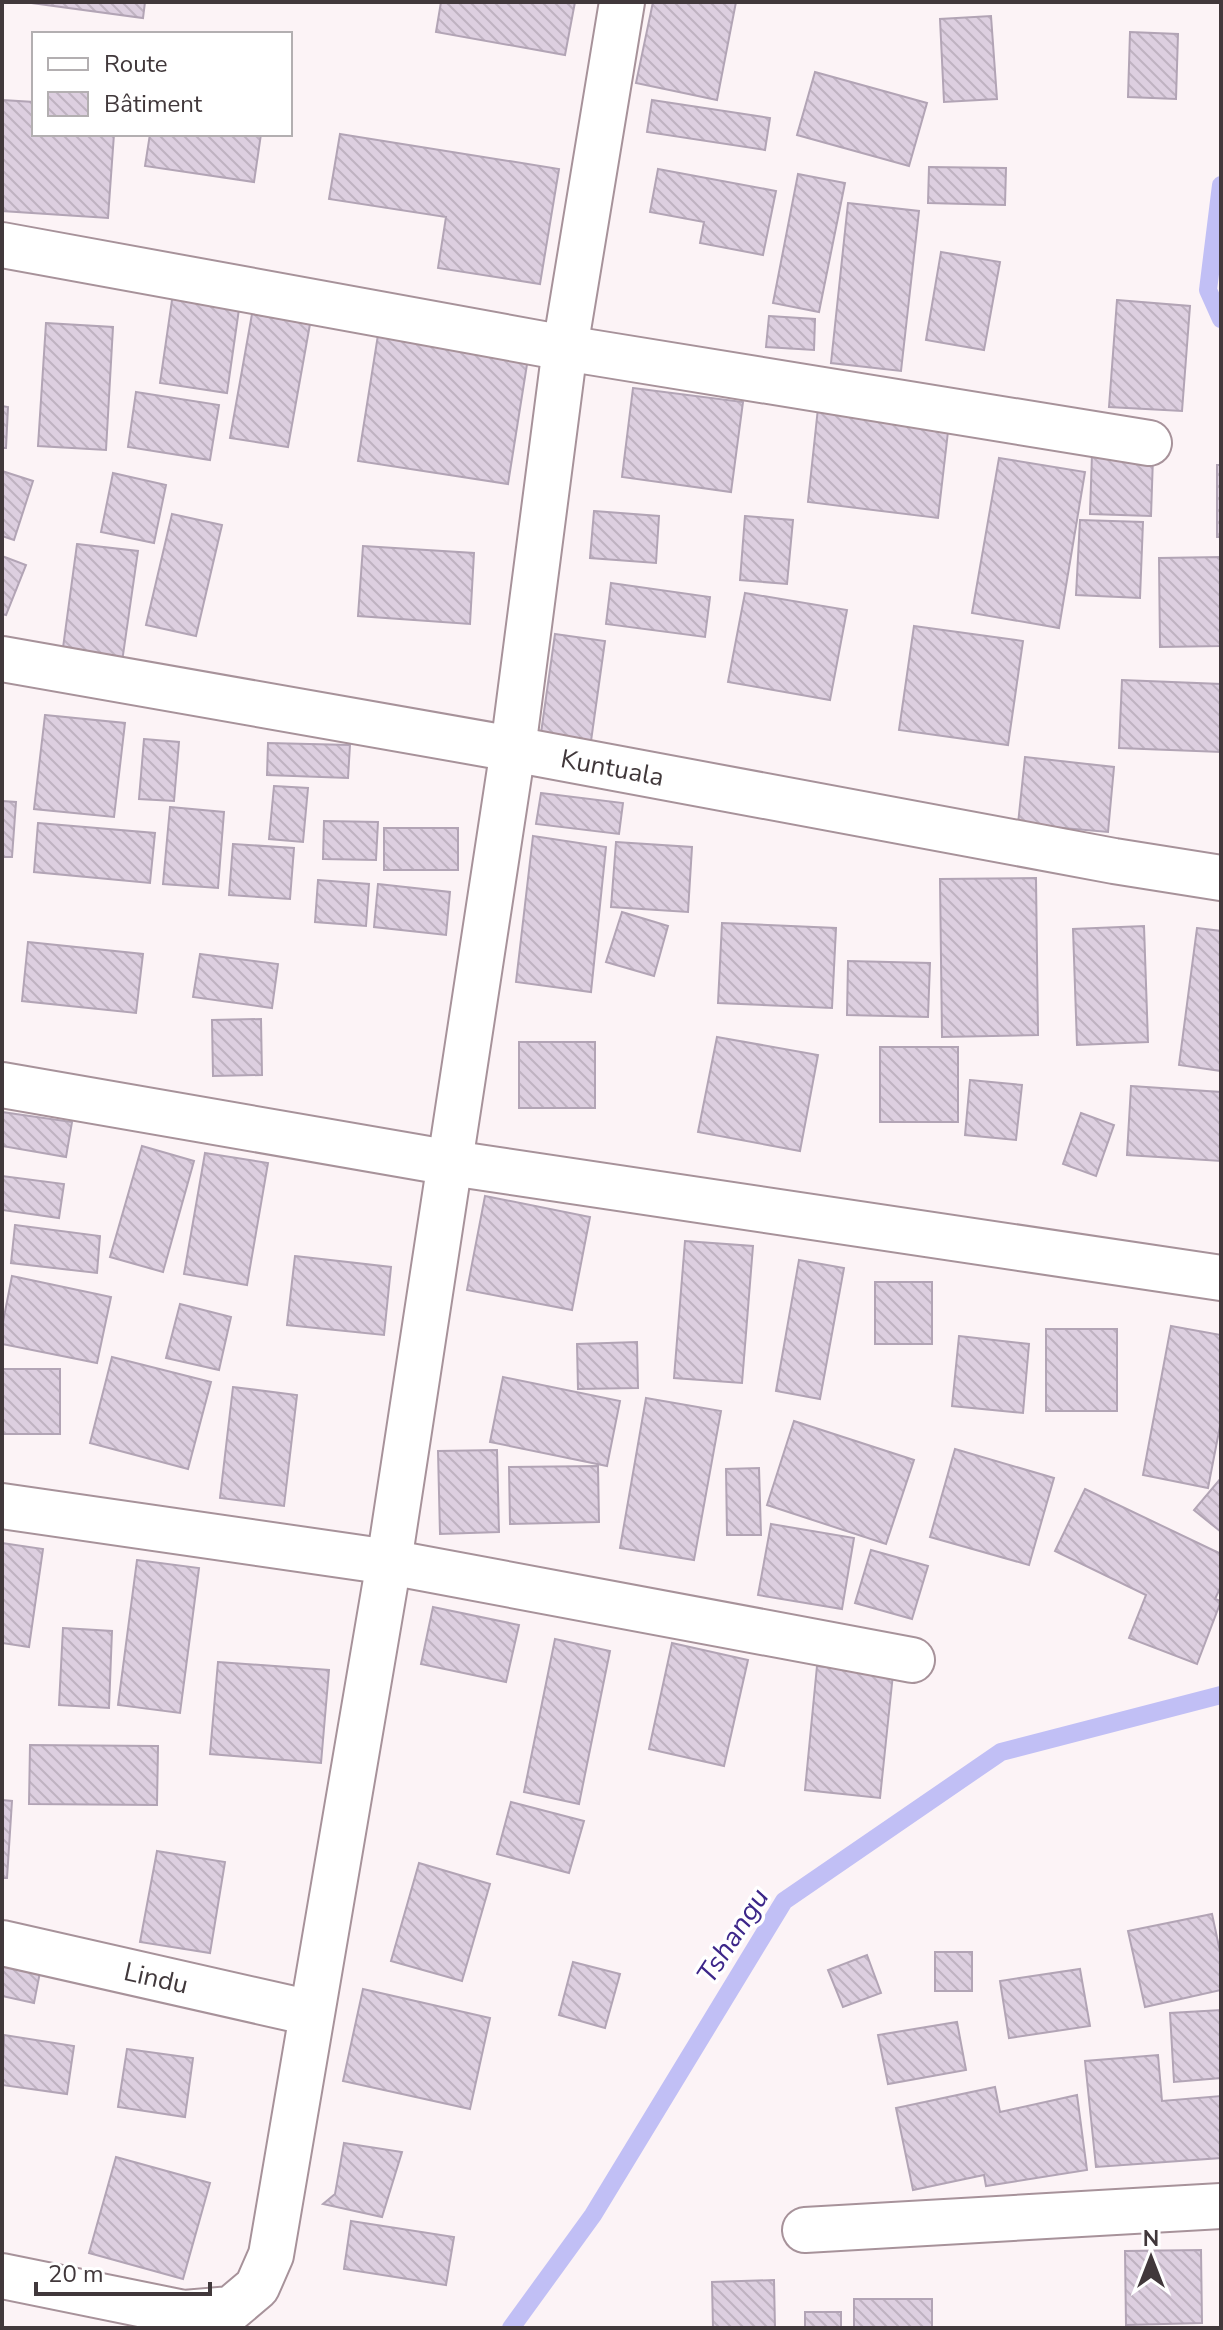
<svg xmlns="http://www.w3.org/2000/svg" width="1223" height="2330" font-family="'Nunito Sans',sans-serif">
  <defs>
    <pattern id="building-back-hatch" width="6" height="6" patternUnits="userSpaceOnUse" patternTransform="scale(2)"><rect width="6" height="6" fill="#ddcfe0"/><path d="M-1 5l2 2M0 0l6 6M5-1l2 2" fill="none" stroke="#bfb2c1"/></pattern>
  </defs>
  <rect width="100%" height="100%" fill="#fcf3f6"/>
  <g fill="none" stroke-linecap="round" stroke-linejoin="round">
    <g stroke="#c1bff5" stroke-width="18">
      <path d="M1221,185L1208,290L1221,319"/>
      <path d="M511,2328L593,2215L784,1901L1001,1752L1221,1695"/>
    </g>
  </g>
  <g fill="url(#building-back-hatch)" stroke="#b2a4b5" stroke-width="2">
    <path d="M24,2H145L143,18Z"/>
    <path d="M441,2H575L565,55L436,32Z"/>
    <path d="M653,2H736L717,100L636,83Z"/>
    <path d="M991,16L997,99L944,102L940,19Z"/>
    <path d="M1130,32L1178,34L1176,99L1128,97Z"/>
    <path d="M815,72L927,103L909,166L797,135Z"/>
    <path d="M2,100L34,102V134H114L108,218L2,211Z"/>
    <path d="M652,100L770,118L765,150L647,132Z"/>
    <path d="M150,134H261L254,182L145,166Z"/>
    <path d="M340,134L559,169L540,284L438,268L446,217L329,199Z"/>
    <path d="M929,167L1006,168L1005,205L928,203Z"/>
    <path d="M658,169L776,191L763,255L700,243L704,222L650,212Z"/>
    <path d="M798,174L845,183L819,312L773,303Z"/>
    <path d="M848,203L919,211L901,371L831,363Z"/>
    <path d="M941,252L1000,262L984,350L926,340Z"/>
    <path d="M173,293L240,302L227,393L160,383Z"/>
    <path d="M1117,300L1190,306L1182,411L1109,407Z"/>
    <path d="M252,314L310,324L288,447L230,438Z"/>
    <path d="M769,316L815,319L814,350L766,347Z"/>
    <path d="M46,323L113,327L106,450L38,446Z"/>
    <path d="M378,335L528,358L508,484L358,461Z"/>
    <path d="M633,388L743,402L731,492L622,477Z"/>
    <path d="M136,392L219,405L210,460L128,447Z"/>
    <path d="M2,406L8,407L6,448H2Z"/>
    <path d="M818,408L949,423L938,518L808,502Z"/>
    <path d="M1092,454L1153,457L1151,516L1090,514Z"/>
    <path d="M999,458L1085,472L1059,628L972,613Z"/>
    <rect x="1217" y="465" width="4" height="72"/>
    <path d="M2,471L33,481L14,540L2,536Z"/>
    <path d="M113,473L166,485L154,543L101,532Z"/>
    <path d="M594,511L659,516L656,563L590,558Z"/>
    <path d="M172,514L222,525L196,636L146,625Z"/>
    <path d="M745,516L793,520L787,584L740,580Z"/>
    <path d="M1080,520L1143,522L1140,598L1076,595Z"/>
    <path d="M77,544L138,551L122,662L62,655Z"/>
    <path d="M363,546L474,553L470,624L358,616Z"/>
    <path d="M2,556L26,565L6,615L2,614Z"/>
    <path d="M1221,557V646L1160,647L1159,558Z"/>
    <path d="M611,583L710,597L705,637L606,624Z"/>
    <path d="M745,593L847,610L830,700L728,682Z"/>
    <path d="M914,626L1023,641L1008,745L899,730Z"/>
    <path d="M555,634L605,641L591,741L541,733Z"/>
    <path d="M1122,680L1221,684V752L1119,748Z"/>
    <path d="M45,715L125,723L114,817L34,809Z"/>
    <path d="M144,739L179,742L174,801L139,799Z"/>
    <path d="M268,743L350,745L348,778L267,775Z"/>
    <path d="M1025,757L1114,767L1108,832L1018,824Z"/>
    <path d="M274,786L308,788L303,842L269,839Z"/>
    <path d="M541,793L623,803L619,834L536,824Z"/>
    <path d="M2,801L16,802L12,857H2Z"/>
    <path d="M170,807L224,812L218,888L163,884Z"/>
    <path d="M324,821L378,822L376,860L323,859Z"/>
    <path d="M38,823L155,833L150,883L34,872Z"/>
    <rect x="384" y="828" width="74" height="42"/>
    <path d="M533,836L606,847L591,992L516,982Z"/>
    <path d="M616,842L692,847L688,912L611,907Z"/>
    <path d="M233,844L294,848L290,899L229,895Z"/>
    <path d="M1036,878L1038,1035L942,1037L940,879Z"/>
    <path d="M318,880L369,884L366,926L315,922Z"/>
    <path d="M378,884L450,892L446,935L374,927Z"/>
    <path d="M622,912L668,926L654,976L606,962Z"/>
    <path d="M722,923L836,928L832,1008L718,1003Z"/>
    <path d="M1144,926L1148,1042L1077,1045L1073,929Z"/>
    <path d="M1197,928L1221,931V1071L1179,1065Z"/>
    <path d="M28,942L143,954L136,1013L22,1001Z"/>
    <path d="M200,954L278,964L272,1008L193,997Z"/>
    <path d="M848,961L930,963L928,1017L847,1015Z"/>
    <path d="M261,1019L262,1075L213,1076L212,1020Z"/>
    <path d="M717,1037L818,1055L800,1151L698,1132Z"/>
    <rect x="519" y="1042" width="76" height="66"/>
    <rect x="880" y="1047" width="78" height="75"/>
    <path d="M970,1080L1022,1085L1016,1140L965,1135Z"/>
    <path d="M1131,1086L1221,1092V1161L1127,1155Z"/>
    <path d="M2,1112L72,1122L66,1157L2,1146Z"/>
    <path d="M1081,1113L1114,1125L1096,1176L1063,1164Z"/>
    <path d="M142,1146L194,1161L163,1272L110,1257Z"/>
    <path d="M205,1153L268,1163L247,1285L184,1274Z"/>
    <path d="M2,1176L64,1184L59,1218L2,1210Z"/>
    <path d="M485,1196L590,1217L572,1310L467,1290Z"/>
    <path d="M15,1225L100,1236L97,1273L11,1263Z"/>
    <path d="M685,1241L753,1246L742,1383L674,1378Z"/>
    <path d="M295,1256L391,1267L384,1335L287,1325Z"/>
    <path d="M799,1260L844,1268L820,1399L776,1391Z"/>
    <path d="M12,1276L111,1297L97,1363L2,1344V1327Z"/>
    <rect x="875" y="1282" width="57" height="62"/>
    <path d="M180,1304L231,1317L219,1370L166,1358Z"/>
    <path d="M1171,1326L1221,1335V1421L1208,1488L1143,1475Z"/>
    <rect x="1046" y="1329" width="71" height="82"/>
    <path d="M959,1336L1029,1344L1023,1413L952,1406Z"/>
    <path d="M637,1342L638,1388L578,1389L577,1344Z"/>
    <path d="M112,1357L211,1382L188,1469L90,1443Z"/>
    <rect x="2" y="1369" width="58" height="65"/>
    <path d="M503,1377L620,1401L607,1466L490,1442Z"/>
    <path d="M233,1387L297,1395L284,1506L220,1498Z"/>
    <path d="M646,1398L721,1411L694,1560L620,1548Z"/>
    <path d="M794,1421L914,1460L886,1544L767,1505Z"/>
    <path d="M955,1449L1054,1478L1029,1565L930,1537Z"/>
    <path d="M497,1450L499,1532L440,1534L438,1451Z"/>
    <path d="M598,1466L599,1522L510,1524L509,1467Z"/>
    <path d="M759,1468L761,1535H727L726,1469Z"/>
    <path d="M1221,1478V1532L1194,1510Z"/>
    <path d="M1085,1489L1221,1554V1586L1215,1599L1221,1601L1197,1664L1129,1638L1146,1595L1055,1551Z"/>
    <path d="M771,1524L854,1538L842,1609L758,1595Z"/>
    <path d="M2,1543L43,1549L29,1647L2,1643Z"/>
    <path d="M871,1550L928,1566L912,1619L855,1603Z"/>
    <path d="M137,1560L199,1568L180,1713L118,1705Z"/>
    <path d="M433,1607L519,1625L506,1682L421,1664Z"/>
    <path d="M63,1628L112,1631L109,1708L59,1705Z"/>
    <path d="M555,1639L610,1651L579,1804L524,1792Z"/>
    <path d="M672,1643L748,1660L724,1766L649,1749Z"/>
    <path d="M218,1662L329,1670L321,1763L210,1754Z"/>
    <path d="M817,1666L893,1674L880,1798L805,1790Z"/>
    <path d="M30,1745L158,1746L157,1805L29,1804Z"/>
    <path d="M2,1800L12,1801L7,1878H2Z"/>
    <path d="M511,1802L584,1821L569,1873L497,1854Z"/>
    <path d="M157,1851L225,1862L210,1953L140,1942Z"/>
    <path d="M419,1863L490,1884L462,1981L391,1961Z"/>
    <path d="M1212,1914L1221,1956V1990L1145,2007L1128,1931Z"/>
    <rect x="935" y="1952" width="37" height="39"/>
    <path d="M867,1955L881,1993L843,2007L828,1970Z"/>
    <path d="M573,1962L620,1974L605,2028L559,2015Z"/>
    <path d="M2,1963L40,1972L34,2003L2,1996Z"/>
    <path d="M1080,1969L1090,2026L1009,2038L1000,1981Z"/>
    <path d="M363,1989L490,2018L470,2109L343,2081Z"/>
    <path d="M1221,2010V2078L1174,2082L1170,2013Z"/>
    <path d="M957,2022L966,2070L888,2084L878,2035Z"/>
    <path d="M4,2035L74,2046L67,2094L2,2085Z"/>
    <path d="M127,2049L193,2058L185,2117L118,2107Z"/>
    <path d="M1158,2055L1162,2101L1221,2096V2158L1096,2167L1085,2061Z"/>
    <path d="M995,2087L1000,2112L1077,2095L1087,2170L986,2186L984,2175L913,2190L896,2108Z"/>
    <path d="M344,2143L402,2152L382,2217L323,2204L335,2194Z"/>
    <path d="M116,2157L210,2183L183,2279L89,2253Z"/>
    <path d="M351,2221L454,2237L446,2285L344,2269Z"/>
    <path d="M1201,2250L1202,2323L1126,2325L1125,2251Z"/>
    <path d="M774,2280L775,2328H713L712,2282Z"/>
    <rect x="854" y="2299" width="78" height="29"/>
    <rect x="805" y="2312" width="36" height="16"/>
  </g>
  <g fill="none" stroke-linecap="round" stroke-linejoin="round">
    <defs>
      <g id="minor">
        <path d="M2,245L565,348L1149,443"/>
        <path id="s1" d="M2,659L513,749L1114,861L1221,878"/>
        <path d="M2,1085L451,1163L1221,1278"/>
        <path d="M2,1506L389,1562L912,1660"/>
        <path id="s2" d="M2,1943L311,2013"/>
        <path d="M805,2230L1221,2206"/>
        <path d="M2,2276L184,2313L231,2309L257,2287L271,2255L389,1562L513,749L565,348L622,2"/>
      </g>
    </defs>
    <use href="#minor" stroke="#a7929a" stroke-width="48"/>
    <use href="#minor" stroke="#fff" stroke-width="44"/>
  </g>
  <g text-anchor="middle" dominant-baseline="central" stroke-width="7" stroke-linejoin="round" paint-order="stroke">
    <g font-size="26" fill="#41383b" stroke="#fff">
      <text stroke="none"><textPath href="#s1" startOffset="620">Kuntuala</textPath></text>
      <text stroke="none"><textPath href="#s2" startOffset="158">Lindu</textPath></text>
    </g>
    <g font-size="28" font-style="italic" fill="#3c2689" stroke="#fff">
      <text transform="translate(733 1936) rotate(-57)">Tshangu</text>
    </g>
  </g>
  <rect width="1223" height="2330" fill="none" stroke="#41383b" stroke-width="8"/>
  <rect x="32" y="32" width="260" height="104" fill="#ffffff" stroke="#b3afb1" stroke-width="2"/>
  <rect x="48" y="58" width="40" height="12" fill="#ffffff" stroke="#b3afb1" stroke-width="2"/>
  <text x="104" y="72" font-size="24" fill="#41383b">Route</text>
  <rect x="48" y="92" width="40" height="24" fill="url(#building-back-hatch)" stroke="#b3afb1" stroke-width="2"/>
  <text x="104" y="112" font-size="24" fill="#41383b">Bâtiment</text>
  <g transform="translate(1151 2258)" stroke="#ffffff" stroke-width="6" paint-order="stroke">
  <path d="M0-6L14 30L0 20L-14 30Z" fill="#41383b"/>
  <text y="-12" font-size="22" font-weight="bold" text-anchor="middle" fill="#41383b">N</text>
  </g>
  <path d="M36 2282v12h174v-12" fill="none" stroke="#41383b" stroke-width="4"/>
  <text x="48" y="2282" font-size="24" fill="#41383b" stroke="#ffffff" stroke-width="6" paint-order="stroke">20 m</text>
</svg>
